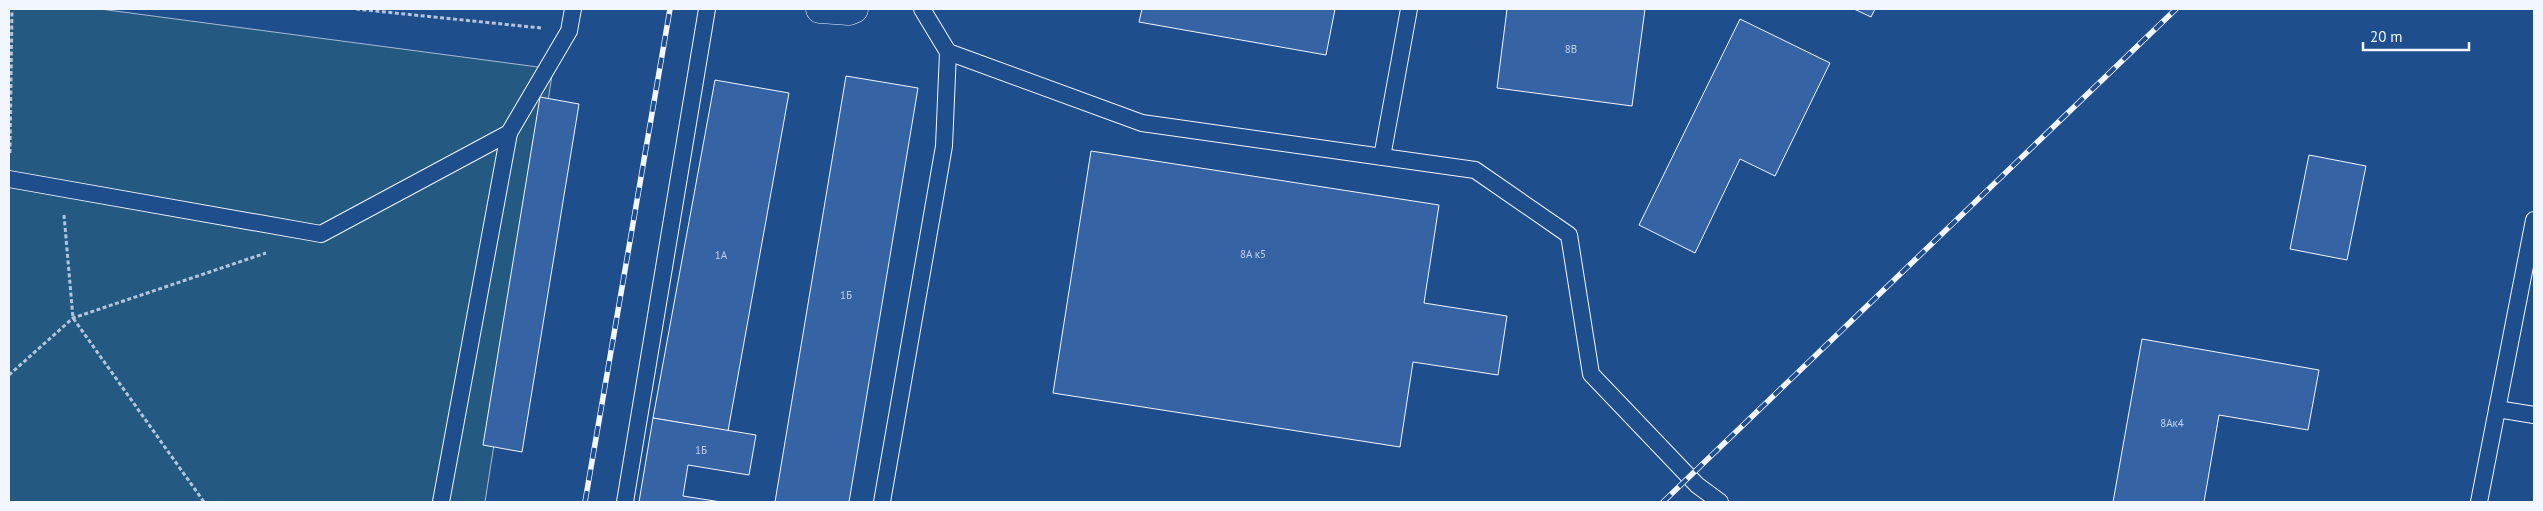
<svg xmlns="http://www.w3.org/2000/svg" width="2543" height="511" font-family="'PT Sans',sans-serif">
  <rect width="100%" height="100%" fill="#1f4e8c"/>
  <path fill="#245a82" stroke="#a8bbd7" d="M9,9H100L553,69L485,502H9Z"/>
  <g fill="#3563a3" stroke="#f2f6ff">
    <path d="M1142,9H1335L1326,55L1139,22Z"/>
    <path d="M1507,9H1645L1632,106L1497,88Z"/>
    <path d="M1854,9H1875L1871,17Z"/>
    <path d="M1740,19L1830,63L1775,176L1740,159L1695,253L1639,225Z"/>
    <path d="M846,76L918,88L849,502H775Z"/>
    <path d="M715,80L789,93L728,431L653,418Z"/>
    <path d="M540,97L579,104L522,452L483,445Z"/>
    <path d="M1091,151L1439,205L1424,303L1507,316L1498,375L1413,362L1400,447L1053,393Z"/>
    <path d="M2309,155L2366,166L2347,260L2290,249Z"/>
    <path d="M2142,339L2319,370L2308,430L2219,415L2204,502H2113Z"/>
    <path d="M653,418L756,435L749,475L688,465L683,496L721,502H639Z"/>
  </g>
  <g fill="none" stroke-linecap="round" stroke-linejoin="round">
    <defs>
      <g id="service">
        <path d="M948,52L1142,123L1475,170L1569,235L1591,374L1697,485L1720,502"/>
        <path d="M1382,157L1409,9"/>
        <path d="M9,179L321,234L509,133"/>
        <path d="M2497,409L2534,415"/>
        <path d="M441,502L509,133L569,31L573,9"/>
        <path d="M625,502L707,9"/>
        <path d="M882,502L944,146L948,52L922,9"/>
        <path d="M2479,502L2534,220"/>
      </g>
      <path id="minor" d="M820,9L849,11L854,9"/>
    </defs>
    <use href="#service" stroke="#f2f6ff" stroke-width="18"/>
    <use href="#minor" stroke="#f2f6ff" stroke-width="29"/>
    <g stroke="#b3c4dc" stroke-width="3" stroke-dasharray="4 2.5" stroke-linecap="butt">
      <path d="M356,9L541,28"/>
      <path d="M10,153L12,9"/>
      <path d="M64,215L73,318L204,502"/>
      <path d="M9,375L73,318L266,253"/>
    </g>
    <use href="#service" stroke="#1f4e8c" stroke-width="16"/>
    <use href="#minor" stroke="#1f4e8c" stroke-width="28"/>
    <defs>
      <g id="rail">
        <path d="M585,502L670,9"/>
        <path d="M1663,502L2176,9"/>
      </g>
    </defs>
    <use href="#rail" stroke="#f2f6ff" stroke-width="5.5"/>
    <use href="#rail" stroke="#1f4e8c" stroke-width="4" stroke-dasharray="11" stroke-linecap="butt"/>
  </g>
  <g text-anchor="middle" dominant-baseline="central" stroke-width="4" stroke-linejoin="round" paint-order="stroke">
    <g font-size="11" fill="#c3d1e8">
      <text x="1571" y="49">8В</text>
      <text x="1253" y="254">8А к5</text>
      <text x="721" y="255">1А</text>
      <text x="846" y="295">1Б</text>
      <text x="2172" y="423">8Ак4</text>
      <text x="701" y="450">1Б</text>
    </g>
  </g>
  <rect width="2543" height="511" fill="none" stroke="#f2f6ff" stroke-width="20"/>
  <path d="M2363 42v8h106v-8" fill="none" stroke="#f2f6ff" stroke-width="2.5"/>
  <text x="2370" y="42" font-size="15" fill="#f2f6ff" stroke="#1f4e8c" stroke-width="4" paint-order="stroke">20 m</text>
</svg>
